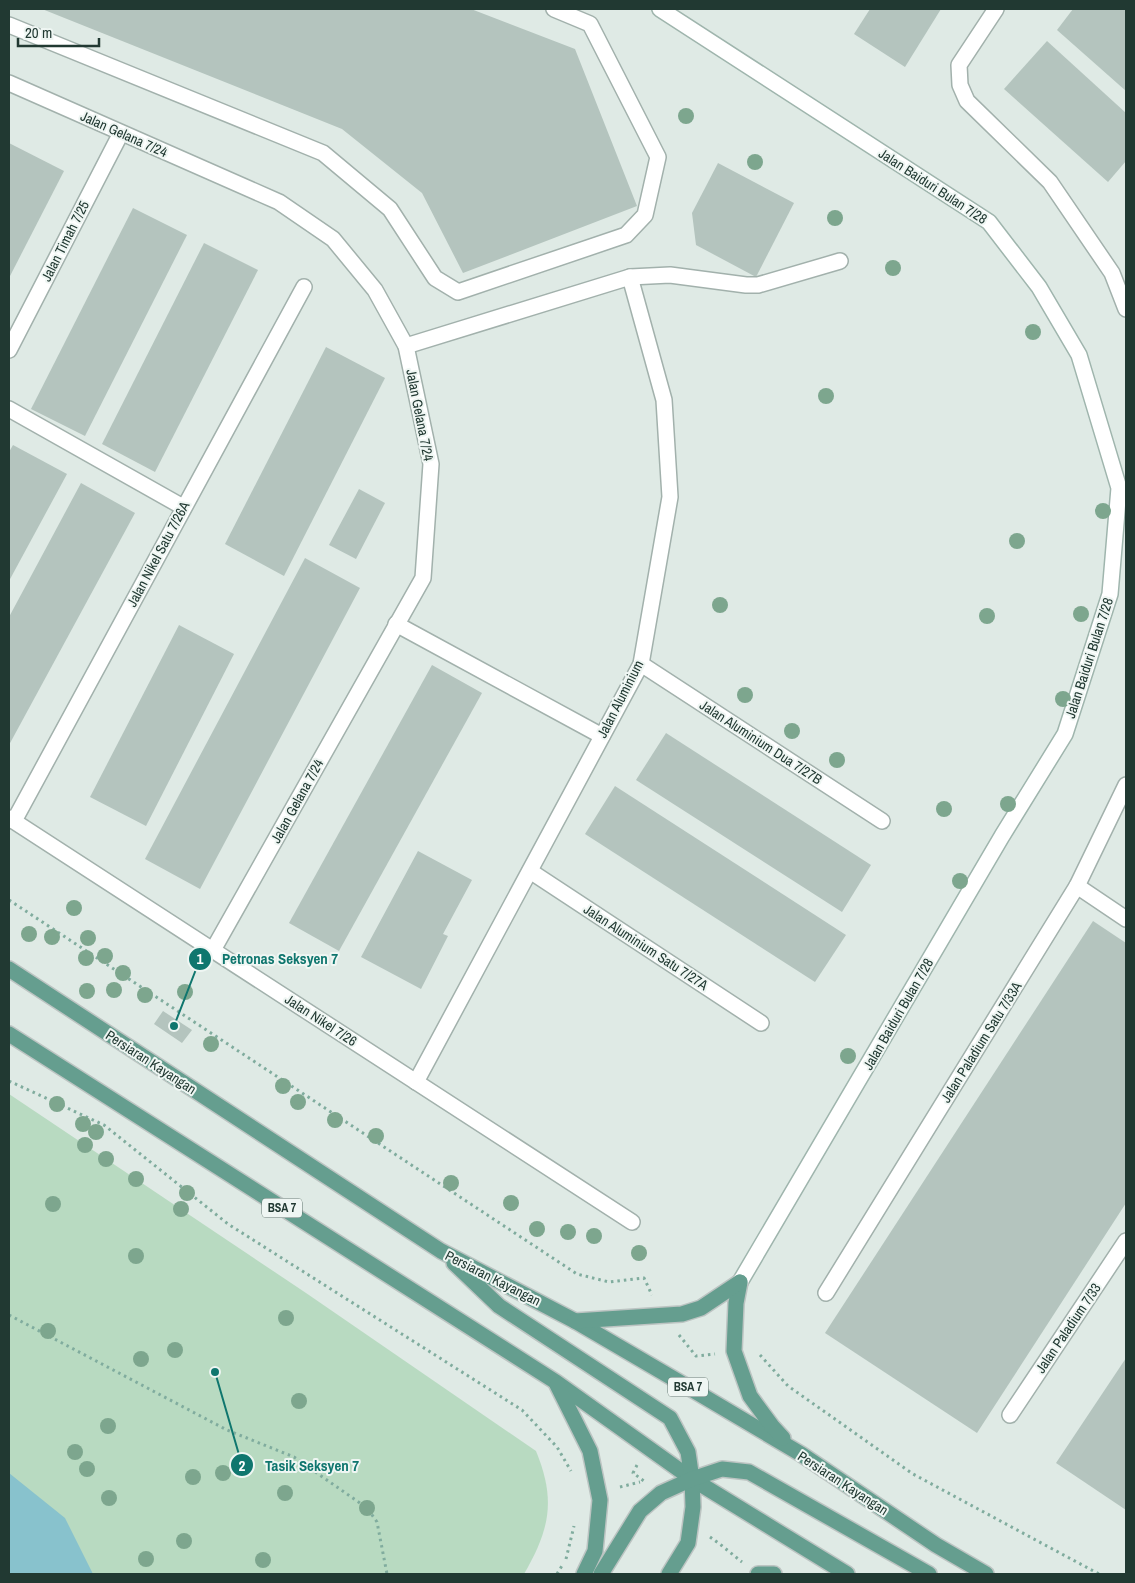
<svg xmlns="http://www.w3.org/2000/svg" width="1135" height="1583" font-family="'Archivo Narrow',sans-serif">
  <rect width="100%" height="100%" fill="#dfeae5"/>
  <path fill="#b8dac1" d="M9,1094L306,1293L536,1451C556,1500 550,1529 524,1574H9Z"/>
  <path fill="#88c2cd" d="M9,1473L65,1518L93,1574H9Z"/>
  <g fill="#b4c4be">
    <path d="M42,9H471L575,49L637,206L463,273L422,193L342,129Z"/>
    <path d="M870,9H941L905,67L854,34Z"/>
    <path d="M1073,9H1126V91L1057,30Z"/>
    <path d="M1047,41L1126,113V161L1108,182L1004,89Z"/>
    <path d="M9,143L64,171L9,278Z"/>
    <path d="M718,163L794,203L756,277L696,245L692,213Z"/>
    <path d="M133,208L187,235L85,436L31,409Z"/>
    <path d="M204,243L258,270L155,472L102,444Z"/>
    <path d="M326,347L385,378L284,576L225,544Z"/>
    <path d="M13,445L67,474L9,581V452Z"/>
    <path d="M81,483L135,513L9,745V617Z"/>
    <path d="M359,489L385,503L356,559L329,545Z"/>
    <path d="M305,558L360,588L200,889L145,859Z"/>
    <path d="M179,625L234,654L146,826L90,797Z"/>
    <path d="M432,665L482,693L339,951L289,923Z"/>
    <path d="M666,733L871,865L842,912L636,780Z"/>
    <path d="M615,786L846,935L815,982L585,834Z"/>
    <path d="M418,851L472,880L443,934L448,936L421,989L361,957Z"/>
    <path d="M1093,921L1126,943V1203L977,1433L825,1333Z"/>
    <path d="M163,1011L192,1030L182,1043L154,1024Z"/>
    <path d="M1126,1358V1510L1056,1463Z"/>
  </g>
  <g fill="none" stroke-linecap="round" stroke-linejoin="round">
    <defs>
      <g id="lane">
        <path d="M9,25L323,153L390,209L435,278L458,292L626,235L645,215L658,157L590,24L554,9"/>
        <path d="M406,346L630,277L670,275L746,285H758L840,261"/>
        <path d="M9,409L183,507"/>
        <path d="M396,624L602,736"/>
      </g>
      <g id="street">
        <path d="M996,9L959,65L960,85L967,101L1050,182L1112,273L1126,309"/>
        <path d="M9,83L279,202L333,239L375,290L406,346L431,464L423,578L213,950"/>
        <path d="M9,350L121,133"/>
        <path d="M641,664L882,821"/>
        <path d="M9,818L632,1222"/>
        <path d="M14,821L304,287"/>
        <path d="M530,871L761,1023"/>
        <path d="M1077,886L1126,919"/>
        <path d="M416,1082L641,664L670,497L664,400L630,277"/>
        <path d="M826,1293L1077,886L1126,785"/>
        <path d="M1010,1415L1126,1241"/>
      </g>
      <path id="secondary" d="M660,9L989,222L1039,287L1079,355L1119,488L1110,594L1065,734L1002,836L740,1282"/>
      <g id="primary">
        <path d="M9,969L441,1251L575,1321L681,1383L801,1454L936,1545L986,1574"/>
        <path d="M9,1034L556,1382L692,1479L847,1574"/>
        <path d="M454,1263L499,1306L670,1418L688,1452L692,1479L693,1507L688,1543L669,1574"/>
        <path d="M740,1282L736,1303L734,1351L750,1396L772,1426L783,1438"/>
        <path d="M575,1321L682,1314L701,1308L740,1282"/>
        <path d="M557,1385L590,1451L600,1500L595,1551L584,1574"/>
        <path d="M601,1574L640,1511L661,1493L692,1479L722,1469L749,1472L929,1574"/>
        <path d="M758,1574H774"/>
      </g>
    </defs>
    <use href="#lane" stroke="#a2b1ac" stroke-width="18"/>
    <use href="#street" stroke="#a2b1ac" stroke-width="18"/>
    <use href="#secondary" stroke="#9fb5ad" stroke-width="18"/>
    <use href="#primary" stroke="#bcc4c2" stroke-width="18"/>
    <g stroke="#80ac9e" stroke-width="3" stroke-dasharray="2.5 4" stroke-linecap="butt">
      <path d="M9,900L577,1274L609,1282L644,1278L652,1295"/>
      <path d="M9,1081L104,1125L228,1224L522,1410L557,1447L571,1471"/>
      <path d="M9,1315L227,1430L294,1457L367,1508L377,1522L387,1574"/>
      <path d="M679,1335L696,1356L715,1354"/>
      <path d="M760,1355L788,1386L913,1474L1099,1574"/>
      <path d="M637,1465L633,1473L644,1481"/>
      <path d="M620,1487L640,1482"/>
      <path d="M710,1537L721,1545L742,1562"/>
      <path d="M566,1559L574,1526"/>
      <path d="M557,1574L563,1564"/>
    </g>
    <use href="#lane" stroke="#fff" stroke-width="15"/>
    <use href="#street" stroke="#fff" stroke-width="15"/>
    <use href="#secondary" stroke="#fff" stroke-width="15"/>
    <use href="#primary" stroke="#659e8f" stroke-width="15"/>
  </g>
  <g fill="#7da68e">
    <circle cx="686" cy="116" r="8"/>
    <circle cx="755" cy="162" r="8"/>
    <circle cx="835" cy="218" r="8"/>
    <circle cx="893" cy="268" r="8"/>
    <circle cx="1033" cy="332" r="8"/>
    <circle cx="826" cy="396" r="8"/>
    <circle cx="1103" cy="511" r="8"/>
    <circle cx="1017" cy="541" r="8"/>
    <circle cx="720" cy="605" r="8"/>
    <circle cx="1081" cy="614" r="8"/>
    <circle cx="987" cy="616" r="8"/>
    <circle cx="745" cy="695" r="8"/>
    <circle cx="1063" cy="699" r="8"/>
    <circle cx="792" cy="731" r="8"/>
    <circle cx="837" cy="760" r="8"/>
    <circle cx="1008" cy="804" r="8"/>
    <circle cx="944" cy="809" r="8"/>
    <circle cx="960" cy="881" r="8"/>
    <circle cx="74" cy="908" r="8"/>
    <circle cx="29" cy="934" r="8"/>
    <circle cx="52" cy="937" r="8"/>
    <circle cx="88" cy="938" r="8"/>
    <circle cx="105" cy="956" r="8"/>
    <circle cx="86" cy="958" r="8"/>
    <circle cx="123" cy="973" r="8"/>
    <circle cx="114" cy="990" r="8"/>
    <circle cx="87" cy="991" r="8"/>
    <circle cx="185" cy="992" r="8"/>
    <circle cx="145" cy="995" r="8"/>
    <circle cx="211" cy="1044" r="8"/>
    <circle cx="848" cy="1056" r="8"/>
    <circle cx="283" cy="1086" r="8"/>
    <circle cx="298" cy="1102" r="8"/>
    <circle cx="57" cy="1104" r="8"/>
    <circle cx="335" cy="1120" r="8"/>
    <circle cx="83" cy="1124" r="8"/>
    <circle cx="96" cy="1132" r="8"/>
    <circle cx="376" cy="1136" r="8"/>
    <circle cx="85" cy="1145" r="8"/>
    <circle cx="106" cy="1159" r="8"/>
    <circle cx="136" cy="1179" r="8"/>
    <circle cx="451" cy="1183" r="8"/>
    <circle cx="187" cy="1193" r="8"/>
    <circle cx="511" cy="1203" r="8"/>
    <circle cx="53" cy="1204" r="8"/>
    <circle cx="181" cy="1209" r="8"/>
    <circle cx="537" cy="1229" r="8"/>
    <circle cx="568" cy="1232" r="8"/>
    <circle cx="594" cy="1236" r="8"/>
    <circle cx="639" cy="1253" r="8"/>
    <circle cx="136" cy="1256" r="8"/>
    <circle cx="286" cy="1318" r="8"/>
    <circle cx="48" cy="1331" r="8"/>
    <circle cx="175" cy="1350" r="8"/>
    <circle cx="141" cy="1359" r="8"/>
    <circle cx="299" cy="1401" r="8"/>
    <circle cx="108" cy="1426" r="8"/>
    <circle cx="75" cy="1452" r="8"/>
    <circle cx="87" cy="1469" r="8"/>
    <circle cx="223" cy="1473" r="8"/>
    <circle cx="193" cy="1477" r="8"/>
    <circle cx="285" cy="1493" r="8"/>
    <circle cx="109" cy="1498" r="8"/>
    <circle cx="367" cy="1508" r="8"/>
    <circle cx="184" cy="1541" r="8"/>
    <circle cx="146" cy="1559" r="8"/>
    <circle cx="263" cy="1560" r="8"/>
  </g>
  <g text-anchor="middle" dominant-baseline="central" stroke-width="4" stroke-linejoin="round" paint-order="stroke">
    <g fill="#eff6f3" stroke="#5f726c" stroke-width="1">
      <rect x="262" y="1198.5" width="40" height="19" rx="4"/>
      <rect x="668" y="1377.5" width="40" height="19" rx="4"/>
    </g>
    <g font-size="12" font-weight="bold" fill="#213932">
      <text x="282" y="1208">BSA 7</text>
      <text x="688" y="1387">BSA 7</text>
    </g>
    <g font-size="14" fill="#213932" stroke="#eff6f3">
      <text transform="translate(124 134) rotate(24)">Jalan Gelana 7/24</text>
      <text transform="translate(933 186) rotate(33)">Jalan Baiduri Bulan 7/28</text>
      <text transform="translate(65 241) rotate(-63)">Jalan Timah 7/25</text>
      <text transform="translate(420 415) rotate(79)">Jalan Gelana 7/24</text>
      <text transform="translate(158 554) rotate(-62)">Jalan Nikel Satu 7/26A</text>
      <text transform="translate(1089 658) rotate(-72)">Jalan Baiduri Bulan 7/28</text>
      <text transform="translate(620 699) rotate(-63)">Jalan Aluminium</text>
      <text transform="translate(761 742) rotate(33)">Jalan Aluminium Dua 7/27B</text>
      <text transform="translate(297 801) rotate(-61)">Jalan Gelana 7/24</text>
      <text transform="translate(646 947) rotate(33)">Jalan Aluminium Satu 7/27A</text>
      <text transform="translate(898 1014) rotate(-60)">Jalan Baiduri Bulan 7/28</text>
      <text transform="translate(321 1020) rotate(33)">Jalan Nikel 7/26</text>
      <text transform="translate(981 1042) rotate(-58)">Jalan Paladium Satu 7/33A</text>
      <text transform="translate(151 1062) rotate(33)">Persiaran Kayangan</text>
      <text transform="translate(493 1278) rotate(27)">Persiaran Kayangan</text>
      <text transform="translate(1068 1328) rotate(-56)">Jalan Paladium 7/33</text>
      <text transform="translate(843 1483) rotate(33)">Persiaran Kayangan</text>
    </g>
  </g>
  <path fill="none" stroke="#0f766e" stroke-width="2" d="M174 1026L200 959M215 1372L242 1465"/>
  <g fill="#0f766e" stroke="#eff6f3" stroke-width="2">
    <circle cx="174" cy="1026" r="5"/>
    <circle cx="215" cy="1372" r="5"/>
    <circle cx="200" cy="959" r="12"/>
    <circle cx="242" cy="1465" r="12"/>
  </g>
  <g font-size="15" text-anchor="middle" font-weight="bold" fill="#fff">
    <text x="200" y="964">1</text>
    <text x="242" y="1471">2</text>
  </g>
  <g font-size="15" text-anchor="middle" font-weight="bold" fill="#0f766e" stroke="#eff6f3" stroke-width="4" stroke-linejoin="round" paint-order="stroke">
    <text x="280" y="964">Petronas Seksyen 7</text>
    <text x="312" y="1471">Tasik Seksyen 7</text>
  </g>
  <rect width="1135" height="1583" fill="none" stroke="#213932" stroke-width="20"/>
  <path d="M18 38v8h81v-8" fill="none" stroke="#213932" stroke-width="2.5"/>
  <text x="25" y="38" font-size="15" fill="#213932" stroke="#eff6f3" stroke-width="4" paint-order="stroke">20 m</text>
</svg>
